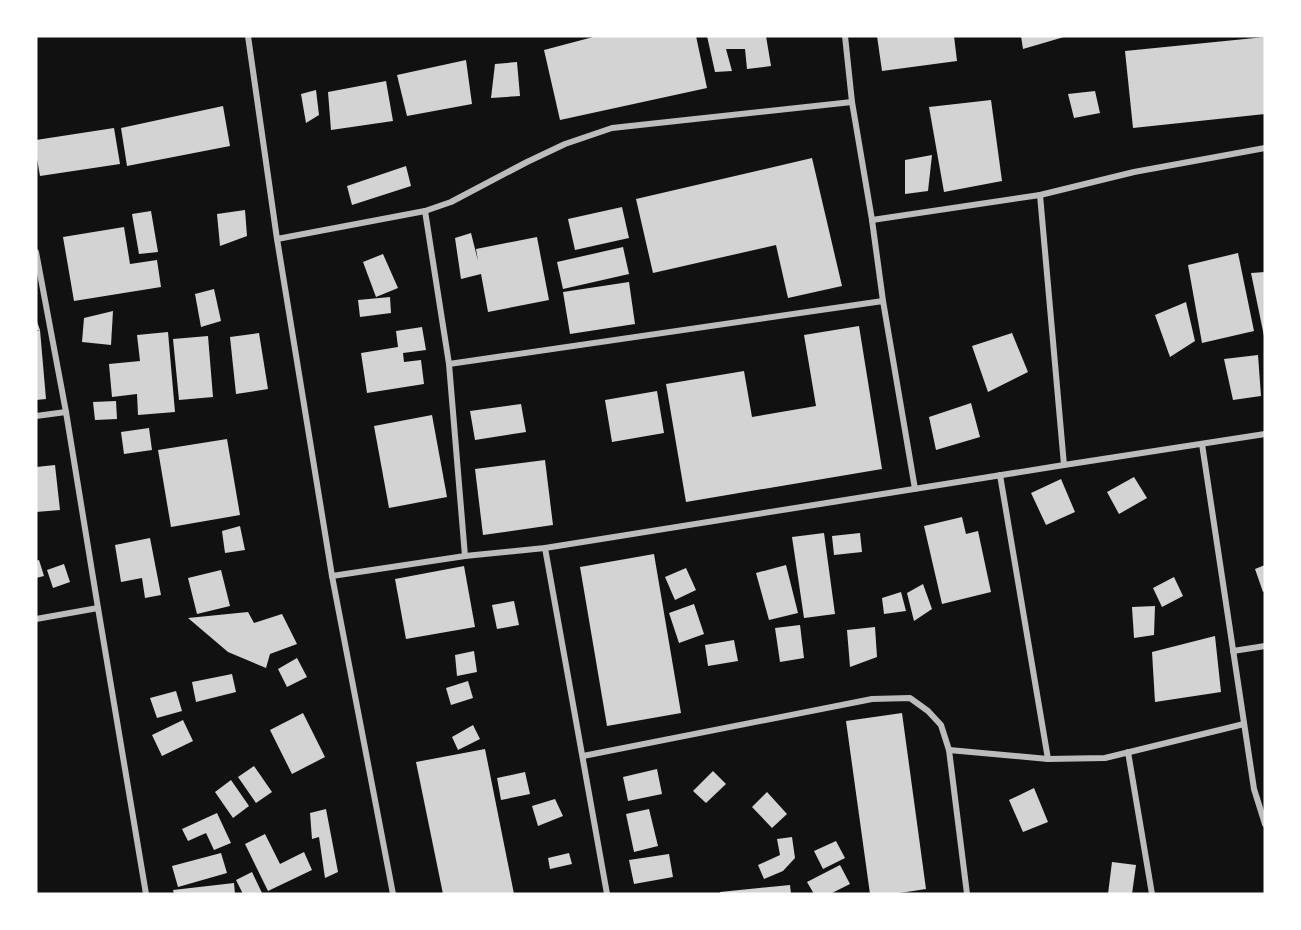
<svg xmlns="http://www.w3.org/2000/svg" width="1301" height="930" font-family="Manrope,sans-serif">
  <rect width="100%" height="100%" fill="#111"/>
  <g fill="#d3d3d3">
    <path d="M597,36H696L707,88L560,120L544,50Z"/>
    <path d="M707,36H766L771,66L747,69L745,49H726L732,71L715,72Z"/>
    <path d="M877,36H954L957,61L882,71Z"/>
    <path d="M1021,36H1064V37L1023,49Z"/>
    <path d="M1265,37V114L1133,128L1125,51Z"/>
    <path d="M466,60L472,104L407,116L397,75Z"/>
    <path d="M517,62L520,96L491,98L495,64Z"/>
    <path d="M386,81L393,121L331,130L328,92Z"/>
    <path d="M316,90L319,115L306,123L301,94Z"/>
    <path d="M1095,91L1100,113L1074,118L1068,94Z"/>
    <path d="M991,100L1002,181L944,192L929,107Z"/>
    <path d="M223,106L230,146L127,166L121,128Z"/>
    <path d="M114,128L120,164L40,176L36,153V140Z"/>
    <path d="M932,155L928,191L905,194V160Z"/>
    <path d="M812,158L842,286L788,298L776,245L653,273L636,199Z"/>
    <path d="M406,166L411,186L352,205L347,186Z"/>
    <path d="M622,207L629,238L575,250L568,219Z"/>
    <path d="M245,210L247,236L220,246L217,214Z"/>
    <path d="M151,211L158,252L139,254L132,214Z"/>
    <path d="M124,227L130,264L157,260L161,287L74,301L63,237Z"/>
    <path d="M471,233L478,261L476,249L537,237L549,300L488,312L481,274L461,279L455,238Z"/>
    <path d="M623,247L629,274L563,289L557,262Z"/>
    <path d="M1238,253L1254,331L1202,343L1188,265Z"/>
    <path d="M383,254L398,288L376,297L363,262Z"/>
    <path d="M1265,272V336H1264L1251,273Z"/>
    <path d="M629,282L635,324L570,334L563,292Z"/>
    <path d="M214,289L221,321L201,327L195,294Z"/>
    <path d="M390,297L391,313L360,317L358,300Z"/>
    <path d="M1186,302L1195,341L1170,357L1155,315Z"/>
    <path d="M113,311L111,345L82,342L84,318Z"/>
    <path d="M36,319L40,330L46,399L36,400V331L40,330H36Z"/>
    <path d="M859,326L882,469L686,502L666,384L744,371L752,417L816,406L804,335Z"/>
    <path d="M422,327L426,350L403,353L404,362L421,360L424,384L367,393L361,353L398,347L396,331Z"/>
    <path d="M168,332L175,412L138,415L137,394L112,397L109,364L140,361L137,335Z"/>
    <path d="M259,333L268,389L236,394L230,337Z"/>
    <path d="M1012,333L1028,372L988,392L972,346Z"/>
    <path d="M208,336L213,397L179,400L173,339Z"/>
    <path d="M1258,355L1261,396L1233,400L1224,359Z"/>
    <path d="M657,391L664,433L612,442L605,400Z"/>
    <path d="M116,401L117,419L95,420L93,402Z"/>
    <path d="M971,403L980,437L936,450L929,417Z"/>
    <path d="M521,404L526,432L475,440L470,411Z"/>
    <path d="M432,415L447,497L389,508L374,426Z"/>
    <path d="M149,428L152,450L124,454L121,432Z"/>
    <path d="M227,439L240,515L171,527L158,450Z"/>
    <path d="M545,460L553,525L483,535L475,469Z"/>
    <path d="M55,465L60,510L36,512V467Z"/>
    <path d="M1134,477L1147,498L1119,514L1107,492Z"/>
    <path d="M1061,479L1075,512L1046,525L1031,493Z"/>
    <path d="M962,517L966,534L978,531L991,592L942,604L924,526Z"/>
    <path d="M240,526L245,550L225,553L222,531Z"/>
    <path d="M824,533L835,614L804,618L792,537Z"/>
    <path d="M860,533L862,552L834,555L832,536Z"/>
    <path d="M150,538L161,595L145,598L142,578L121,582L115,545Z"/>
    <path d="M654,554L681,713L607,726L580,567Z"/>
    <path d="M39,560L44,576L36,578V561Z"/>
    <path d="M64,564L70,582L53,588L47,570Z"/>
    <path d="M786,565L798,613L769,620L756,573Z"/>
    <path d="M1265,565V591L1263,592L1255,569Z"/>
    <path d="M464,566L475,627L406,639L395,579Z"/>
    <path d="M686,568L696,590L675,600L665,577Z"/>
    <path d="M221,570L230,606L197,614L188,578Z"/>
    <path d="M1174,577L1183,596L1162,607L1153,588Z"/>
    <path d="M923,584L932,609L914,621L907,593Z"/>
    <path d="M901,592L906,611L884,614L882,598Z"/>
    <path d="M514,601L519,625L497,629L492,605Z"/>
    <path d="M694,604L704,634L679,643L669,613Z"/>
    <path d="M1155,606L1154,635L1134,638L1132,607Z"/>
    <path d="M248,612L254,623L282,614L297,644L270,654L266,668L228,652L188,618Z"/>
    <path d="M800,625L804,658L780,662L775,628Z"/>
    <path d="M875,627L877,657L850,667L847,630Z"/>
    <path d="M1215,636L1221,692L1155,702L1152,652Z"/>
    <path d="M734,640L738,661L708,666L705,645Z"/>
    <path d="M474,651L477,672L457,676L455,655Z"/>
    <path d="M297,658L307,677L287,687L278,669Z"/>
    <path d="M232,674L236,692L196,702L192,682Z"/>
    <path d="M468,681L473,698L451,705L446,688Z"/>
    <path d="M176,691L182,711L157,718L150,698Z"/>
    <path d="M303,713L325,757L292,774L270,730Z"/>
    <path d="M902,713L926,889L893,894H870L846,721Z"/>
    <path d="M183,720L193,741L162,756L152,735Z"/>
    <path d="M473,725L480,739L458,750L452,737Z"/>
    <path d="M485,749L514,894H443L416,762Z"/>
    <path d="M254,766L272,792L256,803L238,777Z"/>
    <path d="M657,769L662,794L628,801L623,777Z"/>
    <path d="M713,771L726,784L706,803L693,791Z"/>
    <path d="M525,772L530,794L501,800L497,778Z"/>
    <path d="M231,780L249,806L233,818L215,792Z"/>
    <path d="M1034,788L1048,822L1023,832L1009,800Z"/>
    <path d="M767,792L787,814L772,828L752,807Z"/>
    <path d="M555,799L563,816L538,826L532,806Z"/>
    <path d="M326,809L338,872L325,878L319,837L312,839L310,813Z"/>
    <path d="M649,809L658,846L634,852L626,814Z"/>
    <path d="M217,813L231,843L214,850L206,833L188,841L182,829Z"/>
    <path d="M265,834L280,864L304,852L312,870L268,891L245,844Z"/>
    <path d="M792,837L795,858L783,871L764,879L758,865L780,855L777,839Z"/>
    <path d="M836,841L845,858L823,869L814,851Z"/>
    <path d="M221,853L227,873L178,887L172,866Z"/>
    <path d="M569,853L572,864L550,869L548,858Z"/>
    <path d="M669,854L673,877L634,884L629,860Z"/>
    <path d="M1112,862L1136,865L1132,894H1108Z"/>
    <path d="M840,865L850,884L830,894H814L807,882Z"/>
    <path d="M252,872L262,893L243,894L236,880Z"/>
    <path d="M234,883L235,894H174L173,890Z"/>
    <path d="M790,885L791,894H720V892Z"/>
  </g>
  <g fill="none" stroke-linecap="round" stroke-linejoin="round">
    <g stroke="#bcbcbc" stroke-width="6">
      <path d="M248,36L277,239L332,576L393,894"/>
      <path d="M845,36L852,102L872,220L883,301L915,489"/>
      <path d="M1040,195L1064,465"/>
      <path d="M425,211L449,364L465,556"/>
      <path d="M872,220L1040,195L1134,172L1265,148"/>
      <path d="M277,239L425,211L451,202L527,162L565,144L612,128L852,102"/>
      <path d="M36,252L66,412L98,608L146,894"/>
      <path d="M449,364L883,301"/>
      <path d="M36,416L66,412"/>
      <path d="M1202,444L1254,789L1265,824"/>
      <path d="M1000,475L1048,759"/>
      <path d="M545,548L607,894"/>
      <path d="M332,576L465,556L545,548L1064,465L1265,434"/>
      <path d="M36,619L98,608"/>
      <path d="M1233,651L1265,646"/>
      <path d="M949,750L1048,759L1105,758L1244,724"/>
      <path d="M1128,752L1152,894"/>
      <path d="M583,756L872,699L910,698L928,711L941,725L949,750L967,894"/>
    </g>
  </g>
  <rect width="1301" height="930" fill="none" stroke="#ffffff" stroke-width="75"/>
</svg>
